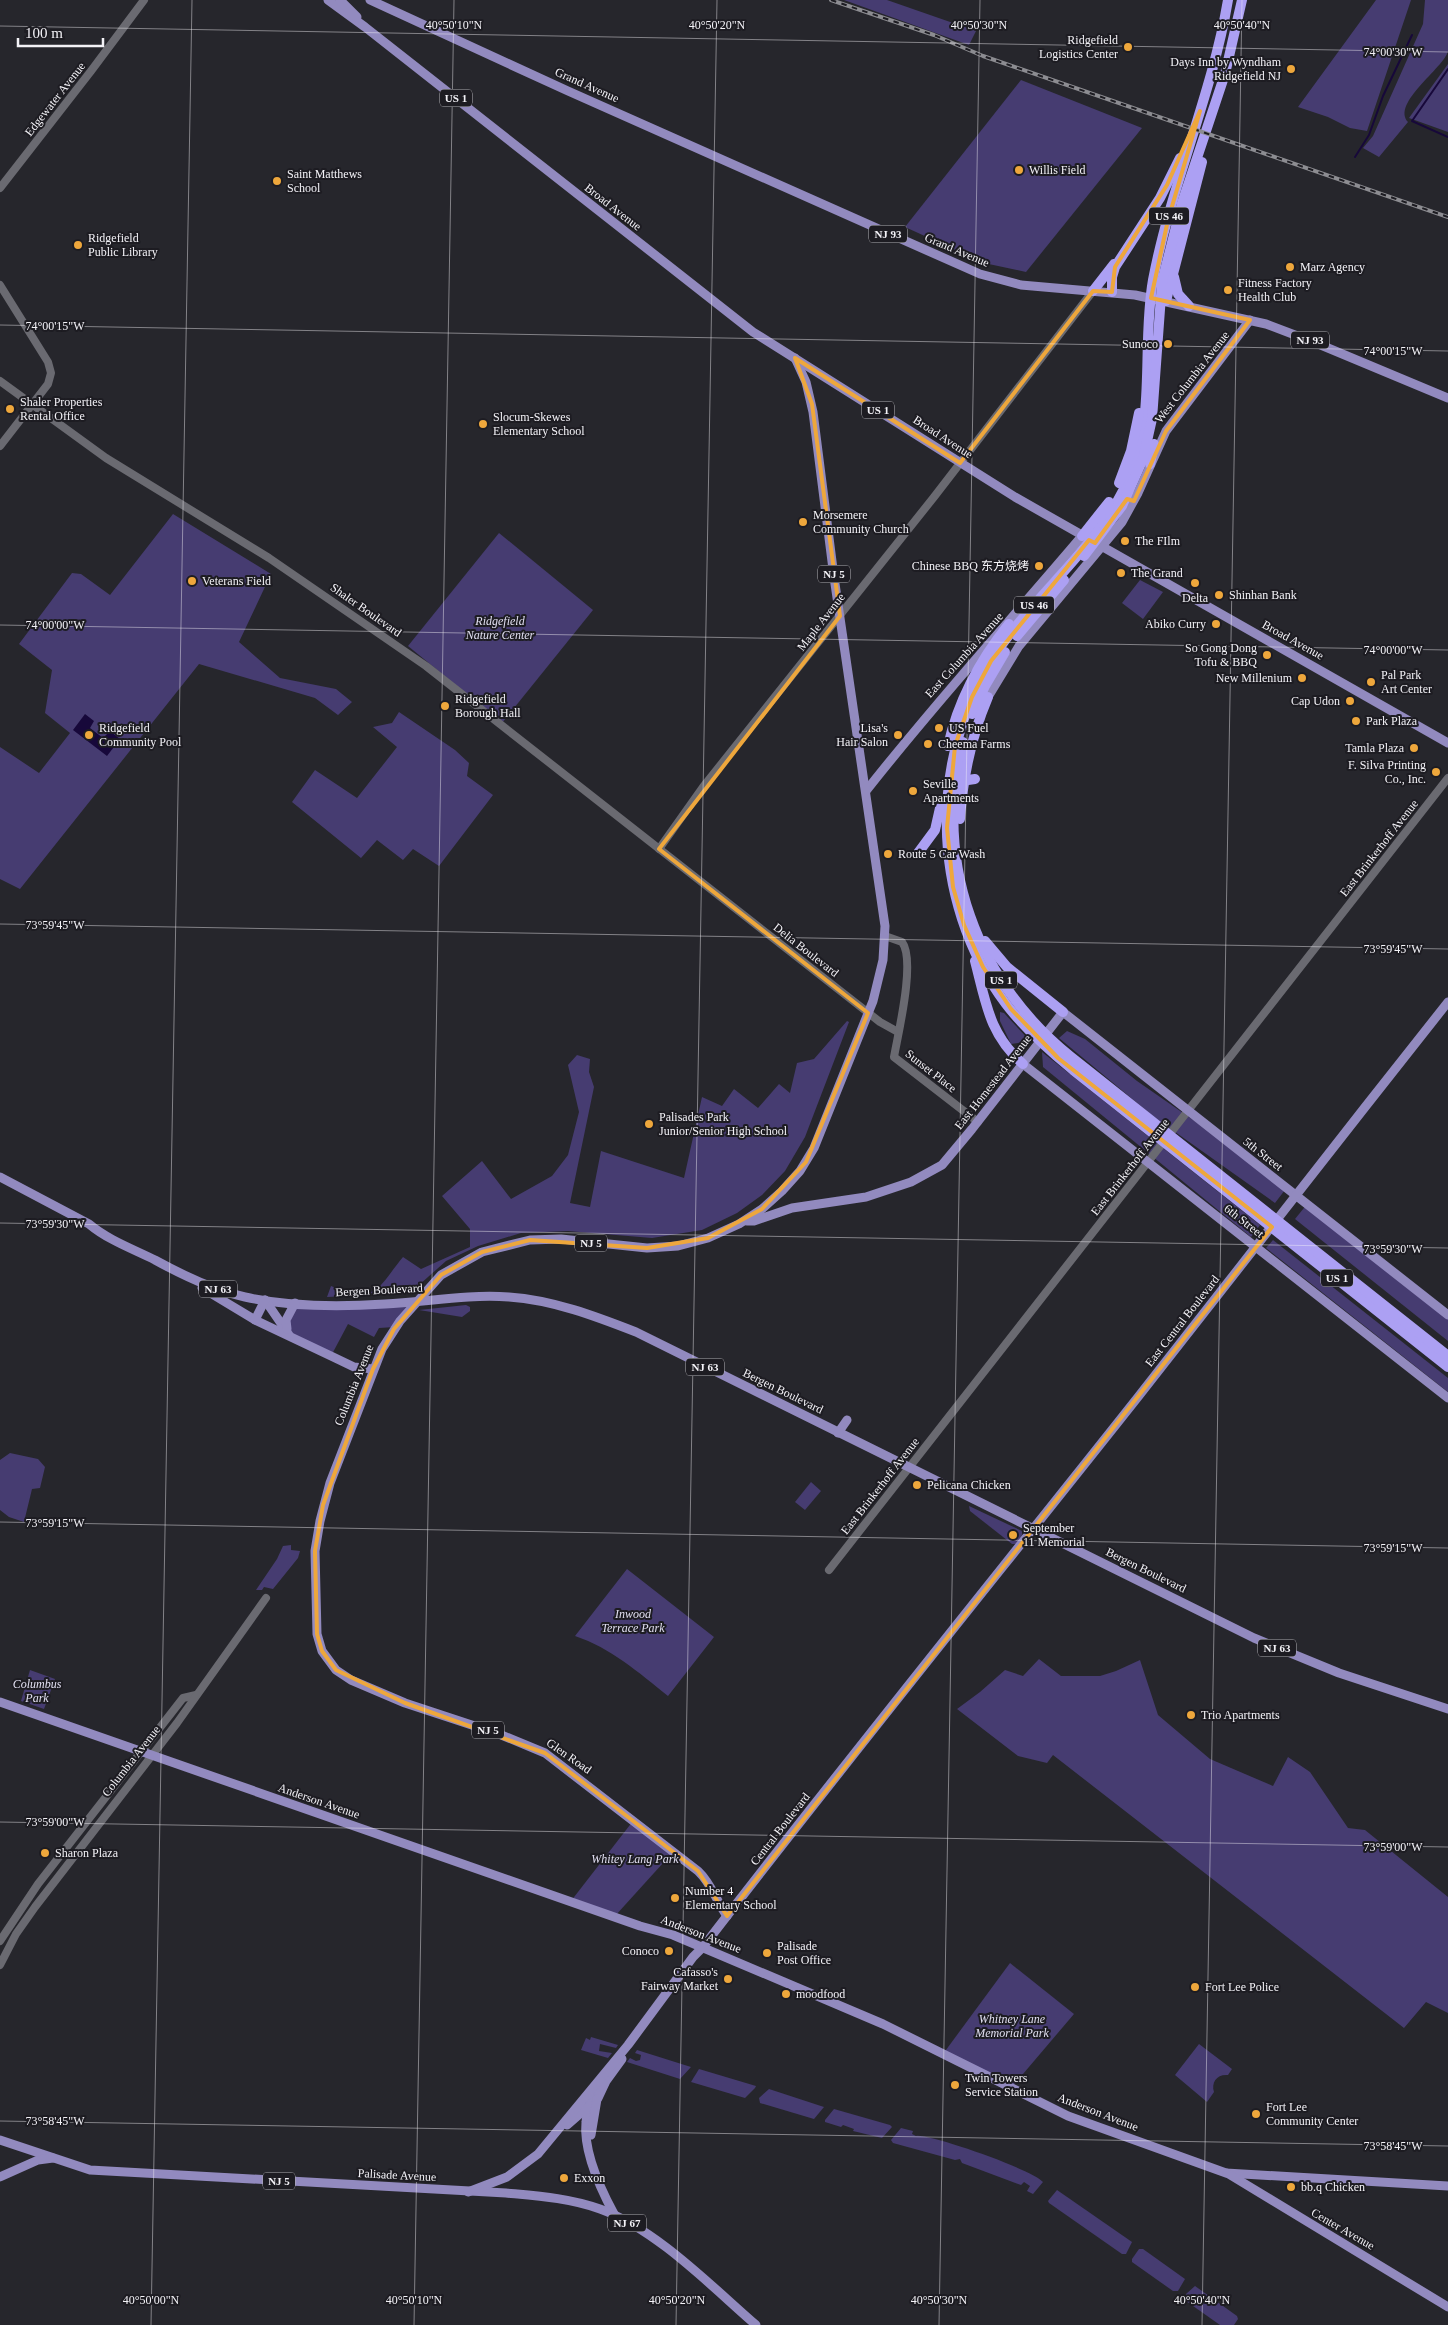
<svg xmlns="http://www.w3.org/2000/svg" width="1448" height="2325" font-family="'Times New Roman','Noto Sans SC',serif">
  <rect width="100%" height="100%" fill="#26262c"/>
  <g fill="#463c71">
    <path d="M844,0H887L976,31L969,45Z"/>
    <path d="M1376,0H1411L1367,131L1350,128L1328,117L1298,107Z"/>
    <path d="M1425,0H1448C1448,16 1448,36 1448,51C1444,68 1391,103 1408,122L1379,157L1363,148L1373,136L1423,24Z"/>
    <path d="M1448,64V132L1409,118Z"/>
    <path d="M1021,80L1142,128L1026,272L984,263L905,227Z"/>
    <path d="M173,514L271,574L239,642L280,678L336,689L352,702L338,715L315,698L199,664L20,889L0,879V747L39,773L70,733L45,713L52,670L19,644L72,573L81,574L110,595Z"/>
    <path d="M499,533L593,610L502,723L408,646Z"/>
    <path d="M1140,580L1163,592L1143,619L1122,603Z"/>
    <path d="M399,712L455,750L469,763L467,776L493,795L439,866L413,849L403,860L377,840L361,858L292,802L315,770L357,798L397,747L373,727L392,723Z"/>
    <path d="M1000,1012L1004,1013L1030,1041L1011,1044L1000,1021Z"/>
    <path d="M847,1021L849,1022L805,1137L785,1171L762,1195L737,1213L702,1230L652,1238L568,1231L521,1233L478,1246L446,1261L410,1293L327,1297L331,1286C377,1304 376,1290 403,1257L421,1269L470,1247V1229L442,1196L482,1161L511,1199L552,1176L568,1155L579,1112L568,1065L577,1055L590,1059L589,1072L594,1087L570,1203L590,1207L601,1151L684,1178L702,1097L722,1106L734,1089L758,1108L779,1084L790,1093L797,1063L814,1059Z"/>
    <path d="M1067,1031L1085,1039L1137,1081L1288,1186L1275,1203L1154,1117L1059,1038Z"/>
    <path d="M1042,1052L1260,1225L1251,1237L1043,1067Z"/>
    <path d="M1308,1203L1448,1316V1341L1295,1219Z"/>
    <path d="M1273,1240L1448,1378V1392L1266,1248Z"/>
    <path d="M416,1301L395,1327L379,1328L374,1337L348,1324L331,1356L289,1335L290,1311L295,1303Z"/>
    <path d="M466,1305L470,1307V1311L462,1317L419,1310Z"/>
    <path d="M10,1453L38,1459L45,1467L40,1488L32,1489L24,1522L9,1517L0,1510V1460Z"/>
    <path d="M811,1482L821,1491L805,1510L795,1502Z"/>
    <path d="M969,1506L1022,1531V1535L1016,1544H1012L970,1511Z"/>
    <path d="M291,1545V1550L300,1551L298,1558L273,1589L264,1587L262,1590H256L277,1559L283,1546Z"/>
    <path d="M627,1569L714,1637L668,1696C638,1672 611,1648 575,1636Z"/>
    <path d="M1039,1659L1061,1676H1100L1116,1671L1140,1660L1158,1715L1210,1759L1273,1786L1288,1757L1310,1772L1348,1828L1365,1830L1448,1897V2013L1426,2002L1404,2028L1053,1755L1047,1763L1018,1756L957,1709L980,1692L1005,1670L1023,1676Z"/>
    <path d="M30,1670L55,1679L44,1709L21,1701Z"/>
    <path d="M633,1821L673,1852L615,1916L571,1901Z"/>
    <path d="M1010,1963L1074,2014L1011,2088L943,2054Z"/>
    <path d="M591,2037L618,2045L616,2048L600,2044L599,2051L612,2053L608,2058L581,2050L586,2038L590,2040Z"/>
    <path d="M1199,2044L1232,2069L1228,2075C1217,2074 1211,2082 1214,2092L1207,2102L1175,2075Z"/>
    <path d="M637,2050L691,2067L680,2079L627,2062L630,2058L636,2061L640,2060L641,2055L635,2053Z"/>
    <path d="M699,2069L756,2086L755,2088L745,2098L691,2082Z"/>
    <path d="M769,2089L824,2107L814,2119L760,2103L759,2098Z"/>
    <path d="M834,2109L890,2125L892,2127L882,2138L853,2131L854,2129L843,2125L841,2127L825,2122V2120Z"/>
    <path d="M901,2128L913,2131L912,2134L916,2136C927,2133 1032,2169 1043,2182L1033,2194L1027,2191L1030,2186L1024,2182L1021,2185L962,2163L960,2159L955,2160L893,2143L891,2140Z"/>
    <path d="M1057,2190L1132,2242L1126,2254H1122L1049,2203L1048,2201Z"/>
    <path d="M1139,2249H1143L1185,2279L1178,2291H1173L1132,2262V2259Z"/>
    <path d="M1195,2286L1237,2316L1238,2319L1234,2325H1220L1186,2301V2294Z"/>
  </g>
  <path fill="#17083a" d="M85,714L94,721L90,728L103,738L110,731L120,739L107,756L73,730Z"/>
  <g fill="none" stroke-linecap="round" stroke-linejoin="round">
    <g stroke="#17083a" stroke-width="2">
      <path d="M1448,69L1412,121L1448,137"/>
      <path d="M1355,157L1369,135L1383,96L1412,35"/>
    </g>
    <g stroke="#6a6a71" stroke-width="8">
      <path d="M0,188L91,71L144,0"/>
      <path d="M0,285L48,362L51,373L48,384L0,446"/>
      <path d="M0,381L106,458L269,558L426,666L880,1022L898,1032"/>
      <path d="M659,849L703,787L934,497L1093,291"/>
      <path d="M885,936L902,942C916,960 898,1034 894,1057L978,1122"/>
      <path d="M829,1570L1448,778"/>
      <path d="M0,1941L38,1884L183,1698L196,1695"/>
      <path d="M0,1965L16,1934L35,1907L177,1723L266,1598"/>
    </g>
    <g stroke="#928abf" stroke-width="9">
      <path d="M328,0L365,27L753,332L1015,497L1448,743"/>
      <path d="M340,0L357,17"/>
      <path d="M370,0L568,91L980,274L1021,285L1135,295L1266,324L1316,343L1448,398"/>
      <path d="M988,697L1019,646L1122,522L1138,493L1166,431L1250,320"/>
      <path d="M866,791C935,703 1010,621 1082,536"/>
      <path d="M1023,1064L1448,1398"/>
      <path d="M0,1177L89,1224C108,1240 133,1249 155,1260C184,1276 213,1290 245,1297C290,1307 340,1307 385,1304C426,1302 467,1294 509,1297C553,1300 595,1316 636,1332L1254,1638L1339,1673L1448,1709"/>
      <path d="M747,1221H754L792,1208L866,1197L911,1182L942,1165L972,1129L1063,1012L1448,1315"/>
      <path d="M202,1288L255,1320L331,1356L354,1367L373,1369"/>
      <path d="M265,1300L289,1335"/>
      <path d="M255,1320L265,1300"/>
      <path d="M287,1329L286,1320L295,1303"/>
      <path d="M838,1433L847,1420"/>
      <path d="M0,1702L640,1926L673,1935L883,2024L1068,2116L1226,2173L1448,2186"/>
      <path d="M727,1916C716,1901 712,1884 698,1871L545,1753L499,1734L405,1703L351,1680L336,1670L322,1651L317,1634L315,1551L320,1521L330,1483L382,1349L400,1321L441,1275L482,1252L530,1240L561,1239L647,1248L678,1246L708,1238L739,1224L762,1209L782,1191L800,1171L814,1148L873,1001L883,960L885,926L834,577L813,412L806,382L795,358"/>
      <path d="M597,2084C593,2096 587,2109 586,2122C583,2152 600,2188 614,2214"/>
      <path d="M567,2125L598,2098L606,2081L622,2059"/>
      <path d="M591,2135L597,2099"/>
      <path d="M0,2140L90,2170L506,2193C538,2196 569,2198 600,2209C656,2229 711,2286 756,2325"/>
      <path d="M1227,2173L1448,2307"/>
      <path d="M0,2177L38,2160L53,2158"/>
      <path d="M468,2192L507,2177L538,2154L628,2045L693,1957L703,1947C846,1761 993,1580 1138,1397C1242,1265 1344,1133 1448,1002"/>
    </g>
    <g stroke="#aca0f3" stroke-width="10">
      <path d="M1228,0C1212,95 1171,185 1153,280C1142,342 1155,408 1133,468C1108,537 1045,585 1003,643C927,749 928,900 1006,1004C1025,1029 1049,1050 1073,1070L1448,1367"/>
      <path d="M1174,277L1178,294L1189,306"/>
      <path d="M1093,291L1114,264"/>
      <path d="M1112,292V277L1115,267L1160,198L1180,158"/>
      <path d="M1166,301L1202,162"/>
      <path d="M1150,464L1154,444"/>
      <path d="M1119,483L1131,451L1139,413"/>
      <path d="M1082,536L1109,502"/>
      <path d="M1084,556L1122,506L1143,459L1152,419L1162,282L1182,203L1225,74L1242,0"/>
      <path d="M1017,636L1064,580"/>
      <path d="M972,714L985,686L1005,652"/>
      <path d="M963,742C933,863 976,980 1071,1057L1448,1356"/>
      <path d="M948,746C958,701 980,660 1009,624"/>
      <path d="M964,775L968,780L975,779"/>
      <path d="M960,819C963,776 971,737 988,697"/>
      <path d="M918,853L935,830L940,808"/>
      <path d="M985,941L1007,967L1063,1012"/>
      <path d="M975,961C986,1003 989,1034 1023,1064"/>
    </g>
    <defs>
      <path id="rail" d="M831,0L934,35L983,56L1448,217"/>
    </defs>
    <use href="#rail" stroke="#8c8c91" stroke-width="4"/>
    <use href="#rail" stroke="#1d1c22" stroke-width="2" stroke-dasharray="5.5" stroke-linecap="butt"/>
  </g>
  <path fill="none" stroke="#eea73c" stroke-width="4" stroke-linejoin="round" d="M1200,111L1168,220L1151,298L1250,320L1166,431L1134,501L1127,499L1095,543L1089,540L991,661L972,697L955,746L947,828L953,887L964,925L983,967L1011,1009L1058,1058L1272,1227L727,1916L698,1871L545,1753L405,1703L336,1670L322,1651L317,1634L315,1551L323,1505L373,1369L394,1329L441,1275L482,1252L530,1240L647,1248L708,1238L762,1209L806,1162L868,1013L659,849L840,616L812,404L795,358L960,463L1093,291L1112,292L1115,267L1167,185Z"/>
  <path fill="none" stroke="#f3f2f7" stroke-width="1" stroke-opacity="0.45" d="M0,26L1448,52M0,325L1448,351M0,625L1448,650M0,924L1448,949M0,1223L1448,1248M0,1522L1448,1548M0,1822L1448,1847M0,2121L1448,2146M151,2325L192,0M414,2325L454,0M676,2325L717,0M939,2325L980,0M1202,2325L1242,0"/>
  <g fill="#eea73c" stroke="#1d1c22" stroke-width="2">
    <circle cx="1128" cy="47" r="5"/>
    <circle cx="1291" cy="69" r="5"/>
    <circle cx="1019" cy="170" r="5"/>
    <circle cx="277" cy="181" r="5"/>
    <circle cx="78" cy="245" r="5"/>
    <circle cx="1290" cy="267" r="5"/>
    <circle cx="1228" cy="290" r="5"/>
    <circle cx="1168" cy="344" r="5"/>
    <circle cx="10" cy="409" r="5"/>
    <circle cx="483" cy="424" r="5"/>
    <circle cx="803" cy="522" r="5"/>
    <circle cx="1125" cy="541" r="5"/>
    <circle cx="1039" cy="566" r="5"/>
    <circle cx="1121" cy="573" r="5"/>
    <circle cx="192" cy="581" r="5"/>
    <circle cx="1195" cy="583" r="5"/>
    <circle cx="1219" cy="595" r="5"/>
    <circle cx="1216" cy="624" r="5"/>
    <circle cx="1267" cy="655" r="5"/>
    <circle cx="1302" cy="678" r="5"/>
    <circle cx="1371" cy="682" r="5"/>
    <circle cx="1350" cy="701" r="5"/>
    <circle cx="445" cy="706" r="5"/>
    <circle cx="1356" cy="721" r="5"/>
    <circle cx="939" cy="728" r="5"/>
    <circle cx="89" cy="735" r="5"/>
    <circle cx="898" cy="735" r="5"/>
    <circle cx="928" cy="744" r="5"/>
    <circle cx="1414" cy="748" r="5"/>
    <circle cx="1436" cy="772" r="5"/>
    <circle cx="913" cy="791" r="5"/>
    <circle cx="888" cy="854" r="5"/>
    <circle cx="649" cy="1124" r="5"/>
    <circle cx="917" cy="1485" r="5"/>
    <circle cx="1013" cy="1535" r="5"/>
    <circle cx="1191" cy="1715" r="5"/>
    <circle cx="45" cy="1853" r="5"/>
    <circle cx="675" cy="1898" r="5"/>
    <circle cx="669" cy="1951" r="5"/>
    <circle cx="767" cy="1953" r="5"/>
    <circle cx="728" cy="1979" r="5"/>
    <circle cx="1195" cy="1987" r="5"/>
    <circle cx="786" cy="1994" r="5"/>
    <circle cx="955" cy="2085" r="5"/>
    <circle cx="1256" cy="2114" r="5"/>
    <circle cx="564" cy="2178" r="5"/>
    <circle cx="1291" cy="2187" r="5"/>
  </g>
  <g text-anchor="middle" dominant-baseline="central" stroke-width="4" stroke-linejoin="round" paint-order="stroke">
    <g fill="#1d1c22" stroke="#b3b2b7" stroke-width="1">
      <rect x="440" y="89.5" width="32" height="17" rx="4"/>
      <rect x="1149" y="207.5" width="40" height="17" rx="4"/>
      <rect x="869" y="225.5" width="38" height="17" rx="4"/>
      <rect x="1291" y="331.5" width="38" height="17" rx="4"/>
      <rect x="862" y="401.5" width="32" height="17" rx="4"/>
      <rect x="818" y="565.5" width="32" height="17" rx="4"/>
      <rect x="1014" y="596.5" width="40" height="17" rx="4"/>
      <rect x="985" y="971.5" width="32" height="17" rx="4"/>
      <rect x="575" y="1234.5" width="32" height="17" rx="4"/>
      <rect x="1321" y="1269.5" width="32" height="17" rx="4"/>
      <rect x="199" y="1280.5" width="38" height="17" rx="4"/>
      <rect x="686" y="1358.5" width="38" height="17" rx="4"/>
      <rect x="1258" y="1639.5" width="38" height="17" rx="4"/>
      <rect x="472" y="1721.5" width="32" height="17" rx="4"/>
      <rect x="263" y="2172.5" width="32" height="17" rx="4"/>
      <rect x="608" y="2214.5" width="38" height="17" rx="4"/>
    </g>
    <g font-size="11" font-weight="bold" fill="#f3f2f7">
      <text x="456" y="98">US 1</text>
      <text x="1169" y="216">US 46</text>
      <text x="888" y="234">NJ 93</text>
      <text x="1310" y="340">NJ 93</text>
      <text x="878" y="410">US 1</text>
      <text x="834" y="574">NJ 5</text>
      <text x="1034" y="605">US 46</text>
      <text x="1001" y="980">US 1</text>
      <text x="591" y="1243">NJ 5</text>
      <text x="1337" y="1278">US 1</text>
      <text x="218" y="1289">NJ 63</text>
      <text x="705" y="1367">NJ 63</text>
      <text x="1277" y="1648">NJ 63</text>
      <text x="488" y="1730">NJ 5</text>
      <text x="279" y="2181">NJ 5</text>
      <text x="627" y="2223">NJ 67</text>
    </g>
    <g font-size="12" fill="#f3f2f7" stroke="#1d1c22" text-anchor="start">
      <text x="1118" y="40" text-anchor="end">Ridgefield<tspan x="1118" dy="14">Logistics Center</tspan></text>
      <text x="1281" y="62" text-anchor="end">Days Inn by Wyndham<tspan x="1281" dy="14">Ridgefield NJ</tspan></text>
      <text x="1029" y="170">Willis Field</text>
      <text x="287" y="174">Saint Matthews<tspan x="287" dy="14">School</tspan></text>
      <text x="88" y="238">Ridgefield<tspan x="88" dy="14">Public Library</tspan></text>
      <text x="1300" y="267">Marz Agency</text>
      <text x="1238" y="283">Fitness Factory<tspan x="1238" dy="14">Health Club</tspan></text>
      <text x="1158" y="344" text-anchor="end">Sunoco</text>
      <text x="20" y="402">Shaler Properties<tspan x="20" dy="14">Rental Office</tspan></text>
      <text x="493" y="417">Slocum-Skewes<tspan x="493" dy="14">Elementary School</tspan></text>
      <text x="813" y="515">Morsemere<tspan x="813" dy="14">Community Church</tspan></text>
      <text x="1135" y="541">The FIlm</text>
      <text x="1029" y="566" text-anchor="end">Chinese BBQ 东方烧烤</text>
      <text x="1131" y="573">The Grand</text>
      <text x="202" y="581">Veterans Field</text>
      <text x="1229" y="595">Shinhan Bank</text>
      <text x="1195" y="598" text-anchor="middle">Delta</text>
      <text x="1206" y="624" text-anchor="end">Abiko Curry</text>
      <text x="1257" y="648" text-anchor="end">So Gong Dong<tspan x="1257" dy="14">Tofu &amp; BBQ</tspan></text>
      <text x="1381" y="675">Pal Park<tspan x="1381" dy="14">Art Center</tspan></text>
      <text x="1292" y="678" text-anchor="end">New Millenium</text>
      <text x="455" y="699">Ridgefield<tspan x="455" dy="14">Borough Hall</tspan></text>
      <text x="1340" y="701" text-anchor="end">Cap Udon</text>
      <text x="1366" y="721">Park Plaza</text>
      <text x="99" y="728">Ridgefield<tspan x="99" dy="14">Community Pool</tspan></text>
      <text x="888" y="728" text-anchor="end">Lisa's<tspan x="888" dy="14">Hair Salon</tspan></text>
      <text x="949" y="728">US Fuel</text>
      <text x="938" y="744">Cheema Farms</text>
      <text x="1404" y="748" text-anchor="end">Tamla Plaza</text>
      <text x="1426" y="765" text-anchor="end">F. Silva Printing<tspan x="1426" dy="14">Co., Inc.</tspan></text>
      <text x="923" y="784">Seville<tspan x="923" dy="14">Apartments</tspan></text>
      <text x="898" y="854">Route 5 Car Wash</text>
      <text x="659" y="1117">Palisades Park<tspan x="659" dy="14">Junior/Senior High School</tspan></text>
      <text x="927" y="1485">Pelicana Chicken</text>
      <text x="1023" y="1528">September<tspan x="1023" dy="14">11 Memorial</tspan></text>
      <text x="1201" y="1715">Trio Apartments</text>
      <text x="55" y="1853">Sharon Plaza</text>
      <text x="685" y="1891">Number 4<tspan x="685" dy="14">Elementary School</tspan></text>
      <text x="777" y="1946">Palisade<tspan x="777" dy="14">Post Office</tspan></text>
      <text x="659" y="1951" text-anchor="end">Conoco</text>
      <text x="718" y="1972" text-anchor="end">Cafasso's<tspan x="718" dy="14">Fairway Market</tspan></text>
      <text x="1205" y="1987">Fort Lee Police</text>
      <text x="796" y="1994">moodfood</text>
      <text x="965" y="2078">Twin Towers<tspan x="965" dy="14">Service Station</tspan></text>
      <text x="1266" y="2107">Fort Lee<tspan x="1266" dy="14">Community Center</tspan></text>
      <text x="574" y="2178">Exxon</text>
      <text x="1301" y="2187">bb.q Chicken</text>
    </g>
    <g font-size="12" fill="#f3f2f7" stroke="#1d1c22">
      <text transform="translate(587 85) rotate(24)">Grand Avenue</text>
      <text transform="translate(55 99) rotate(-52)">Edgewater Avenue</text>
      <text transform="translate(613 207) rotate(38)">Broad Avenue</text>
      <text transform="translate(957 250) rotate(23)">Grand Avenue</text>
      <text transform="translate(1192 377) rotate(-52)">West Columbia Avenue</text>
      <text transform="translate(943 437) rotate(33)">Broad Avenue</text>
      <text transform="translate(366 610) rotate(35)">Shaler Boulevard</text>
      <text transform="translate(821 622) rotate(-52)">Maple Avenue</text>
      <text transform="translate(1293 640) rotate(29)">Broad Avenue</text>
      <text transform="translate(964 655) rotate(-48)">East Columbia Avenue</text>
      <text transform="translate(1379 848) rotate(-52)">East Brinkerhoff Avenue</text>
      <text transform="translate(806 950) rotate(38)">Delia Boulevard</text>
      <text transform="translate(931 1071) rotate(38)">Sunset Place</text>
      <text transform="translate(993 1082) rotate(-52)">East Homestead Avenue</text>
      <text transform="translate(1263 1154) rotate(38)">5th Street</text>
      <text transform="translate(1130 1167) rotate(-52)">East Brinkerhoff Avenue</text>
      <text transform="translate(1244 1221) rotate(38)">6th Street</text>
      <text transform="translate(379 1290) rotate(-3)">Bergen Boulevard</text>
      <text transform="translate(1182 1321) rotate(-52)">East Central Boulevard</text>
      <text transform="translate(354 1385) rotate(-68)">Columbia Avenue</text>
      <text transform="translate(783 1391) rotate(26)">Bergen Boulevard</text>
      <text transform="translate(880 1486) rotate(-52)">East Brinkerhoff Avenue</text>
      <text transform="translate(1146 1570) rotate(26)">Bergen Boulevard</text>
      <text transform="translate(569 1756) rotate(35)">Glen Road</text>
      <text transform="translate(131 1761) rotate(-52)">Columbia Avenue</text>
      <text transform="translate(319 1801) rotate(19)">Anderson Avenue</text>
      <text transform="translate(780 1829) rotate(-52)">Central Boulevard</text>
      <text transform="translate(701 1934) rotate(21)">Anderson Avenue</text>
      <text transform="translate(1098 2112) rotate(21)">Anderson Avenue</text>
      <text transform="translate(397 2175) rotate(3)">Palisade Avenue</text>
      <text transform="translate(1343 2229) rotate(30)">Center Avenue</text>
    </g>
    <g font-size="12" font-style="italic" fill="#e1dff1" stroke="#1d1c22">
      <text x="500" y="621">Ridgefield<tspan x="500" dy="14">Nature Center</tspan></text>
      <text x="633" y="1614">Inwood<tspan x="633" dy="14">Terrace Park</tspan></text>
      <text x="37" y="1684">Columbus<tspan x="37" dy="14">Park</tspan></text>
      <text x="635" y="1859">Whitey Lang Park</text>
      <text x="1012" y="2019">Whitney Lane<tspan x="1012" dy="14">Memorial Park</tspan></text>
    </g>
  </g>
  <g font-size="12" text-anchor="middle" fill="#f3f2f7" stroke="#1d1c22" stroke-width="4" stroke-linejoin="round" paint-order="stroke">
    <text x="454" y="29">40°50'10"N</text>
    <text x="717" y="29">40°50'20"N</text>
    <text x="979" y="29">40°50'30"N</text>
    <text x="1242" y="29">40°50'40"N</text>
    <text x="1393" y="56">74°00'30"W</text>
    <text x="55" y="330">74°00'15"W</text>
    <text x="1393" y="355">74°00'15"W</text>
    <text x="55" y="629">74°00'00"W</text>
    <text x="1393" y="654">74°00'00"W</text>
    <text x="55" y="929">73°59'45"W</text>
    <text x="1393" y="953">73°59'45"W</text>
    <text x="55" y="1228">73°59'30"W</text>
    <text x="1393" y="1253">73°59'30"W</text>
    <text x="55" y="1527">73°59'15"W</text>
    <text x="1393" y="1552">73°59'15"W</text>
    <text x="55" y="1826">73°59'00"W</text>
    <text x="1393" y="1851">73°59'00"W</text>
    <text x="55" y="2125">73°58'45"W</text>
    <text x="1393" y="2150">73°58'45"W</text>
    <text x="151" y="2304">40°50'00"N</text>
    <text x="414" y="2304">40°50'10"N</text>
    <text x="677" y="2304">40°50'20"N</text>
    <text x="939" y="2304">40°50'30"N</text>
    <text x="1202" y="2304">40°50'40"N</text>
  </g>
  <path d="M18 38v8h85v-8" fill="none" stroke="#f3f2f7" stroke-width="2.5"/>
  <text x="25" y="38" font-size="15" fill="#f3f2f7" stroke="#1d1c22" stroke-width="4" paint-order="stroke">100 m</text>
</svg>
